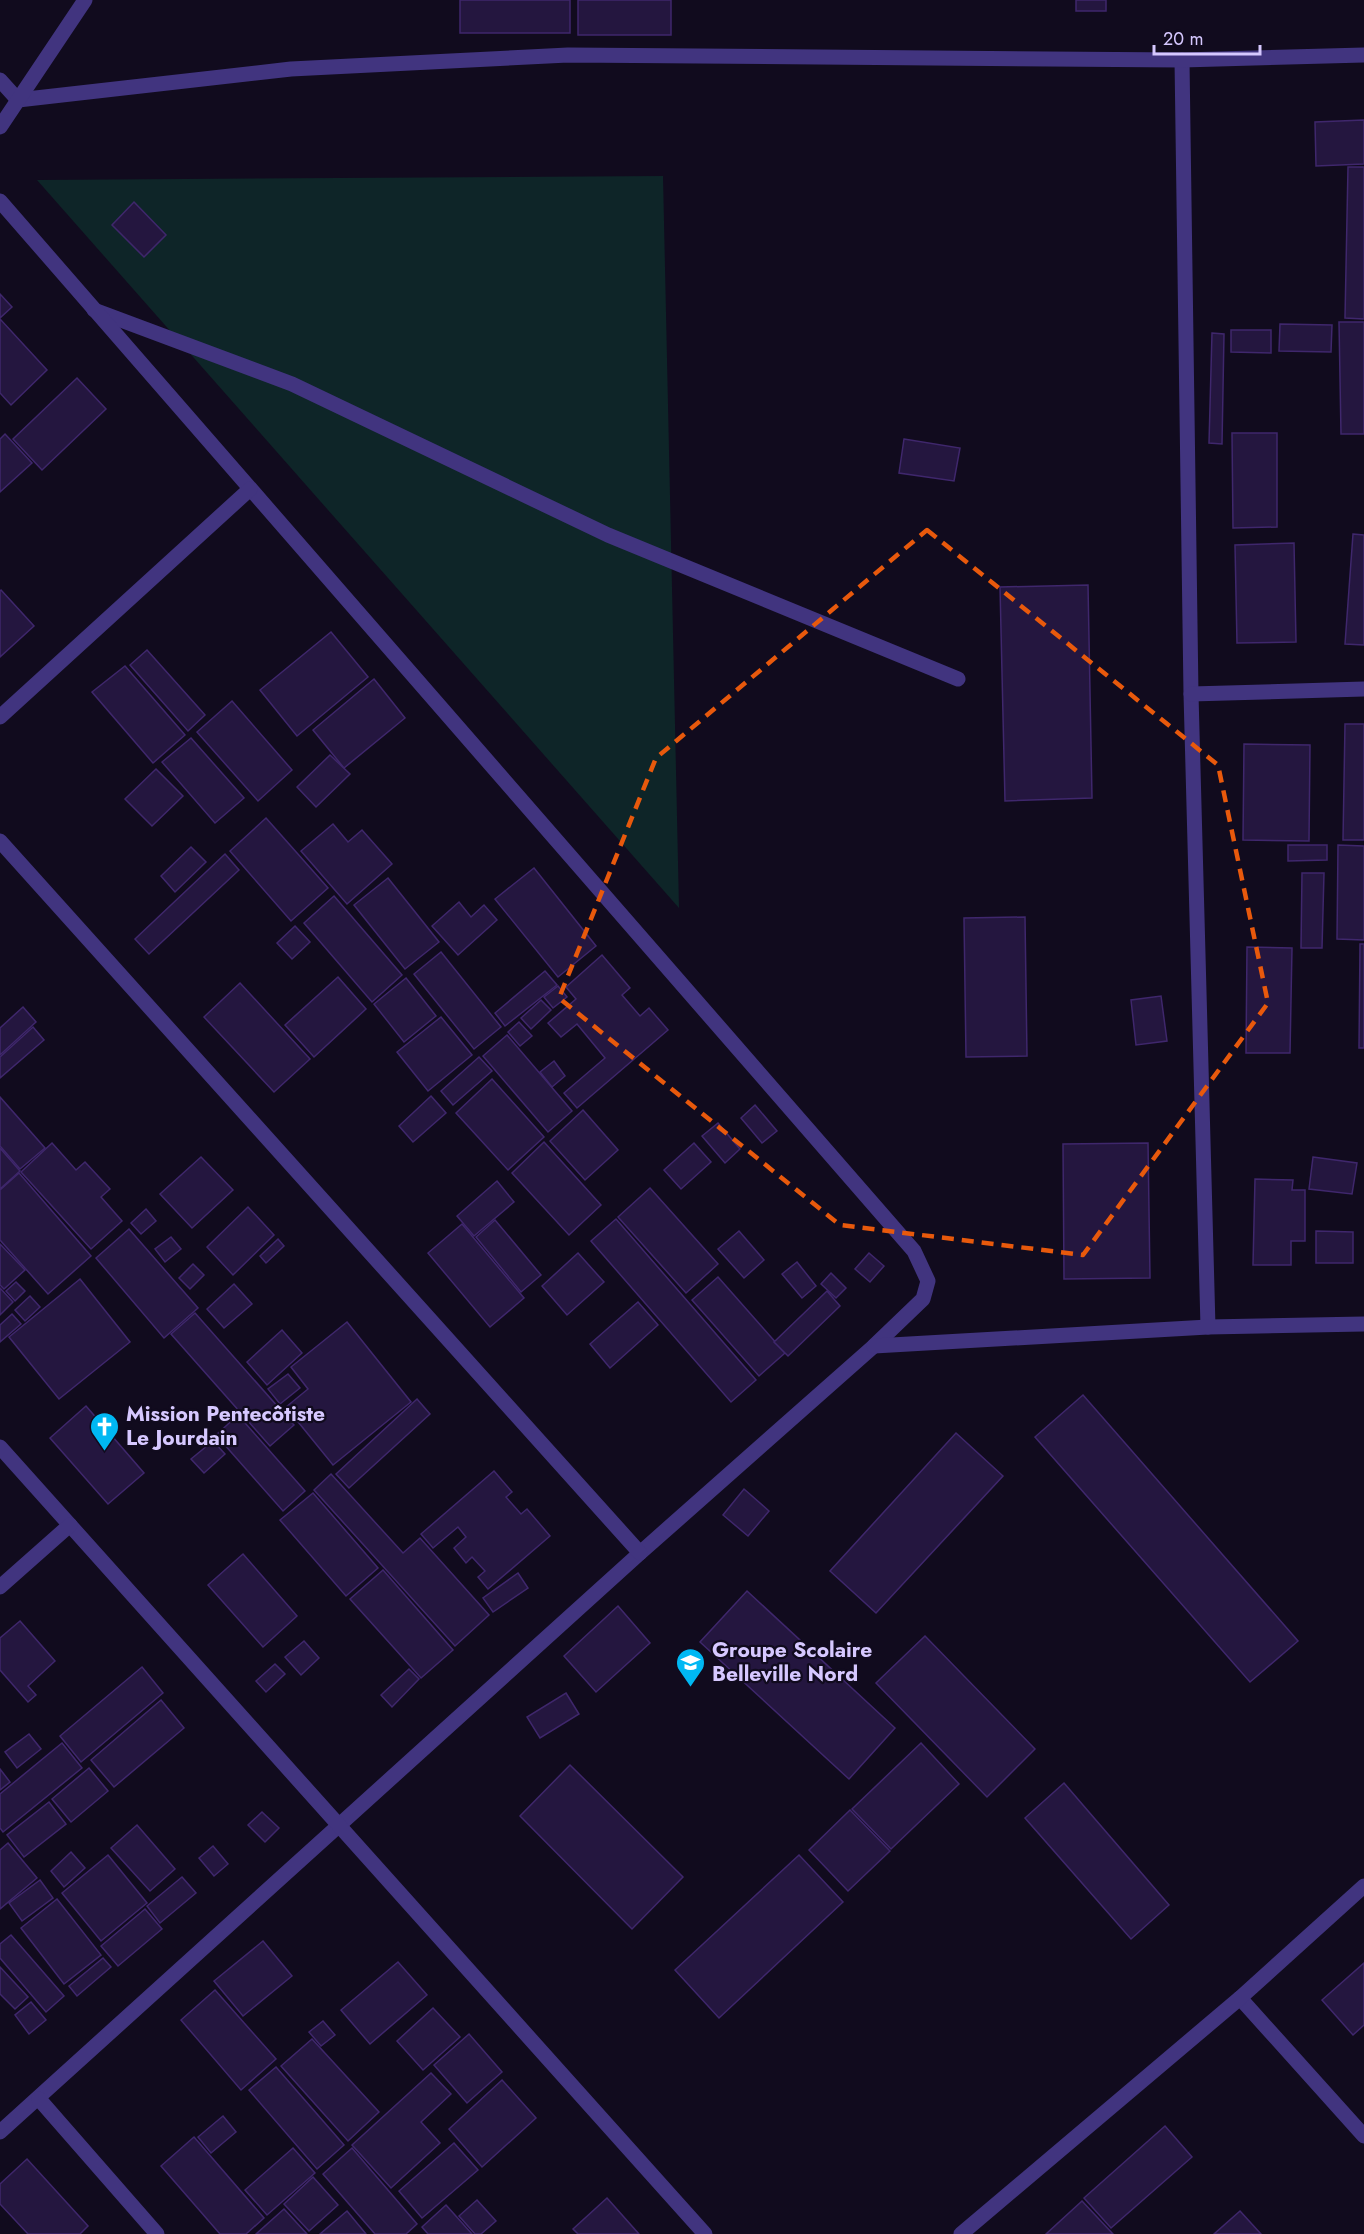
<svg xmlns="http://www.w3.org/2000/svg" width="1364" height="2234" font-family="Jost,sans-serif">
  <rect width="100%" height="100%" fill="#110b1e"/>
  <path fill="#0e2528" d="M663,176L679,908L37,180Z"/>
  <g fill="#24163f" stroke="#3f276c" stroke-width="1.5">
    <rect x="460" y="0" width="110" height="33"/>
    <rect x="578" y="0" width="93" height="35"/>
    <rect x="1076" y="0" width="30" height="11"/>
    <path d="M1364,120V164L1316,166L1315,122Z"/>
    <path d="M1348,167H1364V319L1345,318Z"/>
    <path d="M134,202L166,235L144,257L112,225Z"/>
    <path d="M0,294L12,307L0,318Z"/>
    <path d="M0,319L47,370L11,405L0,393Z"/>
    <path d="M1339,322H1364V434H1341Z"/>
    <path d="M1280,324L1332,325L1331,352L1279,351Z"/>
    <path d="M1231,330H1271V353L1231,352Z"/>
    <path d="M1212,333L1224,334L1222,444L1209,443Z"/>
    <path d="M77,378L106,409L42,470L13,439Z"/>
    <path d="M1232,433H1277V527L1233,528Z"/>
    <path d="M5,434L32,463L0,492V439Z"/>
    <path d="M904,439L960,448L954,481L899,473Z"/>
    <path d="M1353,534L1364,535V645L1345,644Z"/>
    <path d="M1294,543L1296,642L1237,643L1235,545Z"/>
    <path d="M1088,585L1092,798L1005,801L1000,587Z"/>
    <path d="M1,590L34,626L0,657V591Z"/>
    <path d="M331,632L368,677L297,736L260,690Z"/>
    <path d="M147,650L205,715L188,731L130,665Z"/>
    <path d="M125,666L185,735L153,763L92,692Z"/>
    <path d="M374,679L405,718L344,768L313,730Z"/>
    <path d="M232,701L292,770L258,801L197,732Z"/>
    <path d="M1345,724H1364V840H1343Z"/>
    <path d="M191,738L244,798L215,823L162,762Z"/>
    <path d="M1244,744L1310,745L1309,841L1243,840Z"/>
    <path d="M330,755L350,774L316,807L297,787Z"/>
    <path d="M156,769L183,796L152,826L125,799Z"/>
    <path d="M266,818L328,888L291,921L230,851Z"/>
    <path d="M333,824L348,842L362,830L392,864L347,904L301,851Z"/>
    <path d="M1288,845H1327V860L1288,861Z"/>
    <path d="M1338,845L1364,846V940L1337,939Z"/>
    <path d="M191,847L206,862L175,892L161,876Z"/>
    <path d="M225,854L239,870L149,954L135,939Z"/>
    <path d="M534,868L596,946L558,977L495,899Z"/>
    <path d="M1302,873H1324L1322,948H1301Z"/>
    <path d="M388,878L439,942L405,969L354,905Z"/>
    <path d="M334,896L402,975L372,1002L304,923Z"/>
    <path d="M459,902L471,917L484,905L497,920L458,955L432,926Z"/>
    <path d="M1025,917L1027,1056L966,1057L964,918Z"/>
    <path d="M295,926L310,942L292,959L277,943Z"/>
    <path d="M1360,944H1364V1048H1359Z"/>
    <path d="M1247,947L1292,948L1290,1053H1246Z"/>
    <path d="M441,952L501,1027L474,1049L414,974Z"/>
    <path d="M602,955L630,988L622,995L640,1016L649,1008L668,1030L577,1108L564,1093L605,1058L577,1024L561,1037L548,1023L576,999L566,987Z"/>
    <path d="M545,971L557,985L505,1026L495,1013Z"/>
    <path d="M338,977L366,1009L314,1057L285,1025Z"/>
    <path d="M406,978L436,1016L404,1042L374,1004Z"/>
    <path d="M240,983L310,1059L274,1092L204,1017Z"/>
    <path d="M558,986L567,997L553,1008L544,997Z"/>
    <path d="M1161,996L1167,1041L1136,1045L1131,1000Z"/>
    <path d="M541,1000L551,1010L531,1029L521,1018Z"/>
    <path d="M23,1007L36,1022L0,1055V1028Z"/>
    <path d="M441,1017L472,1055L428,1091L397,1052Z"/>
    <path d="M519,1022L532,1036L520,1046L508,1032Z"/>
    <path d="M33,1027L44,1040L0,1078V1057Z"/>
    <path d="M507,1035L572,1111L548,1132L483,1056Z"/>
    <path d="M479,1057L492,1071L453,1105L441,1091Z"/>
    <path d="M554,1061L565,1076L552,1087L540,1072Z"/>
    <path d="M492,1079L544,1137L508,1170L456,1113Z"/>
    <path d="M431,1096L446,1113L413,1142L399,1126Z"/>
    <path d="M0,1097L45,1148L20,1169L0,1146Z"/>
    <path d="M755,1105L777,1131L762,1143L741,1118Z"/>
    <path d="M583,1110L618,1150L585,1180L550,1141Z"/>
    <path d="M718,1123L740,1149L725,1163L702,1136Z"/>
    <path d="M544,1142L601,1205L569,1235L512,1173Z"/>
    <path d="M52,1143L76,1170L85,1162L110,1189L101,1197L122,1221L91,1249L21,1172Z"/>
    <path d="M694,1143L711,1162L681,1189L664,1170Z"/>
    <path d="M1148,1143L1150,1278L1064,1279L1063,1144Z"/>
    <path d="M0,1148L20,1171L0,1189Z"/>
    <path d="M201,1157L233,1190L192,1228L160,1194Z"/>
    <path d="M1313,1157L1357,1163L1352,1194L1309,1189Z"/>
    <path d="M19,1173L91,1256L48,1294L0,1240V1190Z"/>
    <path d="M1255,1179L1293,1180L1292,1190H1305V1241H1291V1265H1253Z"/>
    <path d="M497,1181L514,1202L474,1236L457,1216Z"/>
    <path d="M650,1188L718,1264L686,1293L618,1217Z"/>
    <path d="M248,1207L274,1235L233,1275L207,1247Z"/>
    <path d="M146,1209L156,1221L141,1234L131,1223Z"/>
    <path d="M616,1219L756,1380L731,1402L591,1241Z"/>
    <path d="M495,1220L541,1275L521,1292L476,1237Z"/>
    <path d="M462,1224L524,1298L490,1327L428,1253Z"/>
    <path d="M129,1229L198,1308L164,1338L96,1258Z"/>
    <path d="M739,1231L764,1260L744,1278L718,1249Z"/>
    <path d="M1316,1231L1353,1232V1263H1316Z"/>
    <path d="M171,1237L181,1249L165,1262L155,1249Z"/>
    <path d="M278,1239L284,1246L266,1263L260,1256Z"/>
    <path d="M0,1244L25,1270L4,1289L0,1285Z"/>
    <path d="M578,1253L604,1282L567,1315L542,1286Z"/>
    <path d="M869,1253L884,1266L870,1282L855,1269Z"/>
    <path d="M797,1262L816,1286L802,1298L782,1274Z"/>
    <path d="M193,1264L204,1275L190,1289L179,1278Z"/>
    <path d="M831,1273L846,1288L836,1298L821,1284Z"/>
    <path d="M718,1277L785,1353L759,1376L692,1300Z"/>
    <path d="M80,1279L130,1342L59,1399L9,1337Z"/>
    <path d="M16,1282L25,1291L15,1301L6,1291Z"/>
    <path d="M234,1284L252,1304L224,1328L207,1309Z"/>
    <path d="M0,1288L13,1302L0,1315Z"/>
    <path d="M827,1291L840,1306L788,1356L774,1342Z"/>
    <path d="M30,1296L40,1307L25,1321L15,1310Z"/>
    <path d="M638,1302L658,1325L610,1368L590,1344Z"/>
    <path d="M195,1313L294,1425L270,1446L171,1334Z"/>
    <path d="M12,1314L21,1324L0,1342V1325Z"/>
    <path d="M347,1322L411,1402L333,1465L286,1407L308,1389L291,1367Z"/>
    <path d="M282,1330L302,1353L267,1385L247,1362Z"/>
    <path d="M288,1374L300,1388L280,1404L268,1389Z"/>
    <path d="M1083,1395L1298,1641L1250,1682L1035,1437Z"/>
    <path d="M417,1399L430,1414L349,1488L336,1474Z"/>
    <path d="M86,1406L144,1473L108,1504L50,1438Z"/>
    <path d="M238,1415L305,1491L283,1511L216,1435Z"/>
    <path d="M956,1433L1003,1476L876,1613L830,1571Z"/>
    <path d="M213,1441L225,1454L204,1473L191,1459Z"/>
    <path d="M494,1471L512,1492L506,1497L521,1514L527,1509L550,1536L488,1589L478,1577L485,1571L472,1557L466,1563L454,1548L466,1537L458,1527L433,1548L421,1534Z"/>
    <path d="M331,1474L403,1553L420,1538L489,1615L455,1646L314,1490Z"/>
    <path d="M744,1489L769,1511L748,1536L723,1515Z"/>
    <path d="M313,1493L378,1568L346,1596L280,1520Z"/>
    <path d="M243,1554L297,1616L263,1647L208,1585Z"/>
    <path d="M383,1570L453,1650L421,1678L350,1599Z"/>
    <path d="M518,1573L528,1588L493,1612L483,1598Z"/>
    <path d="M747,1591L895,1728L849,1779L700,1642Z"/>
    <path d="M618,1606L650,1643L596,1692L564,1656Z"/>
    <path d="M20,1621L55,1661L28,1686L36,1695L28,1702L0,1670V1638Z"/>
    <path d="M925,1636L1035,1749L987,1797L876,1683Z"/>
    <path d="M304,1641L319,1658L301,1675L285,1657Z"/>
    <path d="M275,1664L285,1674L266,1692L256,1681Z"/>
    <path d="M142,1667L163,1693L81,1762L60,1736Z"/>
    <path d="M409,1669L419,1679L392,1707L381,1695Z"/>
    <path d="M566,1693L579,1714L540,1738L527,1717Z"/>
    <path d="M161,1700L184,1728L114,1787L91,1760Z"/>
    <path d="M29,1734L41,1749L17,1768L5,1752Z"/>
    <path d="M62,1743L82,1768L3,1832L0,1828V1794Z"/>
    <path d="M921,1743L959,1784L891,1849L852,1809Z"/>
    <path d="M570,1765L683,1877L632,1929L520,1816Z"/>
    <path d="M89,1768L108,1791L71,1822L52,1799Z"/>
    <path d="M0,1769L10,1782L0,1790Z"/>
    <path d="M1064,1783L1169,1905L1131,1939L1025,1818Z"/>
    <path d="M49,1802L66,1824L24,1857L7,1835Z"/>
    <path d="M850,1810L890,1851L848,1891L809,1850Z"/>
    <path d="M262,1812L279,1828L265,1842L248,1825Z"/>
    <path d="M137,1825L175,1869L150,1891L111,1848Z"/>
    <path d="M8,1843L37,1878L0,1909V1850Z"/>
    <path d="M213,1846L228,1864L214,1876L199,1858Z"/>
    <path d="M71,1852L85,1868L64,1887L51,1871Z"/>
    <path d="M108,1855L147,1903L101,1941L62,1893Z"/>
    <path d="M799,1855L843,1902L719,2018L675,1970Z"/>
    <path d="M182,1877L196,1893L160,1923L147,1906Z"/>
    <path d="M40,1880L53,1898L22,1921L9,1903Z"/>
    <path d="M57,1899L101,1955L64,1984L21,1928Z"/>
    <path d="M145,1909L162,1929L118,1966L101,1946Z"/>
    <path d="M11,1935L64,1996L46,2012L0,1958V1944Z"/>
    <path d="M263,1941L292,1976L243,2016L214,1981Z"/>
    <path d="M103,1958L111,1967L77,1996L69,1986Z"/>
    <path d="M398,1962L427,1995L370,2044L341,2010Z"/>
    <path d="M1364,1963V2025L1353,2035L1322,2000Z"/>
    <path d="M0,1967L28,1997L15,2009L0,1994Z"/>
    <path d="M215,1990L276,2059L241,2090L181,2020Z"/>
    <path d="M31,2002L46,2020L29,2034L15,2015Z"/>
    <path d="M433,2008L460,2037L423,2070L397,2041Z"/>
    <path d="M323,2021L335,2035L321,2046L309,2032Z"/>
    <path d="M469,2034L502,2072L467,2103L434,2065Z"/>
    <path d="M312,2039L379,2112L348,2141L281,2066Z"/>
    <path d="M276,2067L344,2145L317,2169L249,2090Z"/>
    <path d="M431,2073L451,2094L421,2122L440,2143L391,2188L352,2145Z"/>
    <path d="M502,2080L536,2118L482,2167L449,2129Z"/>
    <path d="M223,2116L236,2132L211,2153L198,2137Z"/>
    <path d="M1165,2126L1192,2157L1111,2228L1084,2198Z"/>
    <path d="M194,2137L264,2218L246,2234H220L161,2166Z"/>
    <path d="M454,2143L478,2170L422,2218L399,2191Z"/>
    <path d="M293,2148L315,2173L267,2215L245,2190Z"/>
    <path d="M352,2148L417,2224L406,2234H375L323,2174Z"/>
    <path d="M27,2159L88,2226L80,2234H28L0,2204V2184Z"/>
    <path d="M313,2177L338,2205L309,2231L284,2204Z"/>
    <path d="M607,2198L639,2234H578L573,2229Z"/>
    <path d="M477,2200L496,2221L481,2234H475L459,2216Z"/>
    <path d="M1082,2201L1113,2234H1046Z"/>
    <path d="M446,2205L472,2234H428L422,2227Z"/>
    <path d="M284,2209L307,2234H256Z"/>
    <path d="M347,2211L366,2234H320Z"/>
    <path d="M1240,2211L1261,2234H1214Z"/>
  </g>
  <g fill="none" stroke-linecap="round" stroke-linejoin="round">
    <path stroke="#41347f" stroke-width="15" d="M94,310L292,384L608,535L958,679"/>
    <g stroke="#41347f" stroke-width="15">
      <path d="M1182,60L1191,694L1208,1327"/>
      <path d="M0,80L18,100L291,69L568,55L1182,60L1364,55"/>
      <path d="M0,201L914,1251L928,1281L923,1299L874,1346L640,1553L0,2132"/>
      <path d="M1191,694L1364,689"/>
      <path d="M0,717L250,489"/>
      <path d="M0,841L640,1553"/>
      <path d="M874,1346L1208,1327L1364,1324"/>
      <path d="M0,1447L705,2234"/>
      <path d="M0,1587L70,1525"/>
      <path d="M1240,1998L1364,2136"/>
      <path d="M39,2099L157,2234"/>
      <path d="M961,2234L1240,1998L1364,1886"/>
    </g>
    <path stroke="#41347f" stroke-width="15" d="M0,127L85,0"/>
  </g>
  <path fill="none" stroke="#e8590c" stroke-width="4.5" stroke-dasharray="12 8" stroke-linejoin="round" d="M927,530L1218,765L1268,1003L1083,1255L840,1225L559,998L656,758Z"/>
  <defs>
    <symbol id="church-pin" viewBox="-11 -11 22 30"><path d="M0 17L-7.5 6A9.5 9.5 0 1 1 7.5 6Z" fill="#00b8f3" stroke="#110b1e"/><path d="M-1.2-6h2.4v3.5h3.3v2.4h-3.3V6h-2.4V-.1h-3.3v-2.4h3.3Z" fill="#fff"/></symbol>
    <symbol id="school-pin" viewBox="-11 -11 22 30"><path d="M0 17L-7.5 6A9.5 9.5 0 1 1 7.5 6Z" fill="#00b8f3" stroke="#110b1e"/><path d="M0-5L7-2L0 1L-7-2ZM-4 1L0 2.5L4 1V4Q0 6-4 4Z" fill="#fff"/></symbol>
  </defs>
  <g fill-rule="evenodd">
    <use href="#church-pin" x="88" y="1410" width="33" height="45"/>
    <use href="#school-pin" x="674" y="1646" width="33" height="45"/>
  </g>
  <g text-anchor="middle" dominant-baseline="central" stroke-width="4.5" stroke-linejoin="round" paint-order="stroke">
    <g font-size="21" font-weight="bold" fill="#d6c8ff" stroke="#110b1e" text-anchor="start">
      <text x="126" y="1414">Mission Pentecôtiste<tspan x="126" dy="24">Le Jourdain</tspan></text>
      <text x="712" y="1650">Groupe Scolaire<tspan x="712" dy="24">Belleville Nord</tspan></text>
    </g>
  </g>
  <path d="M1154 45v9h106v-9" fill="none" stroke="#d6c8ff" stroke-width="3"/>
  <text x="1163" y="45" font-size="18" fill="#d6c8ff" stroke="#110b1e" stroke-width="4.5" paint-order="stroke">20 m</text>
</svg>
